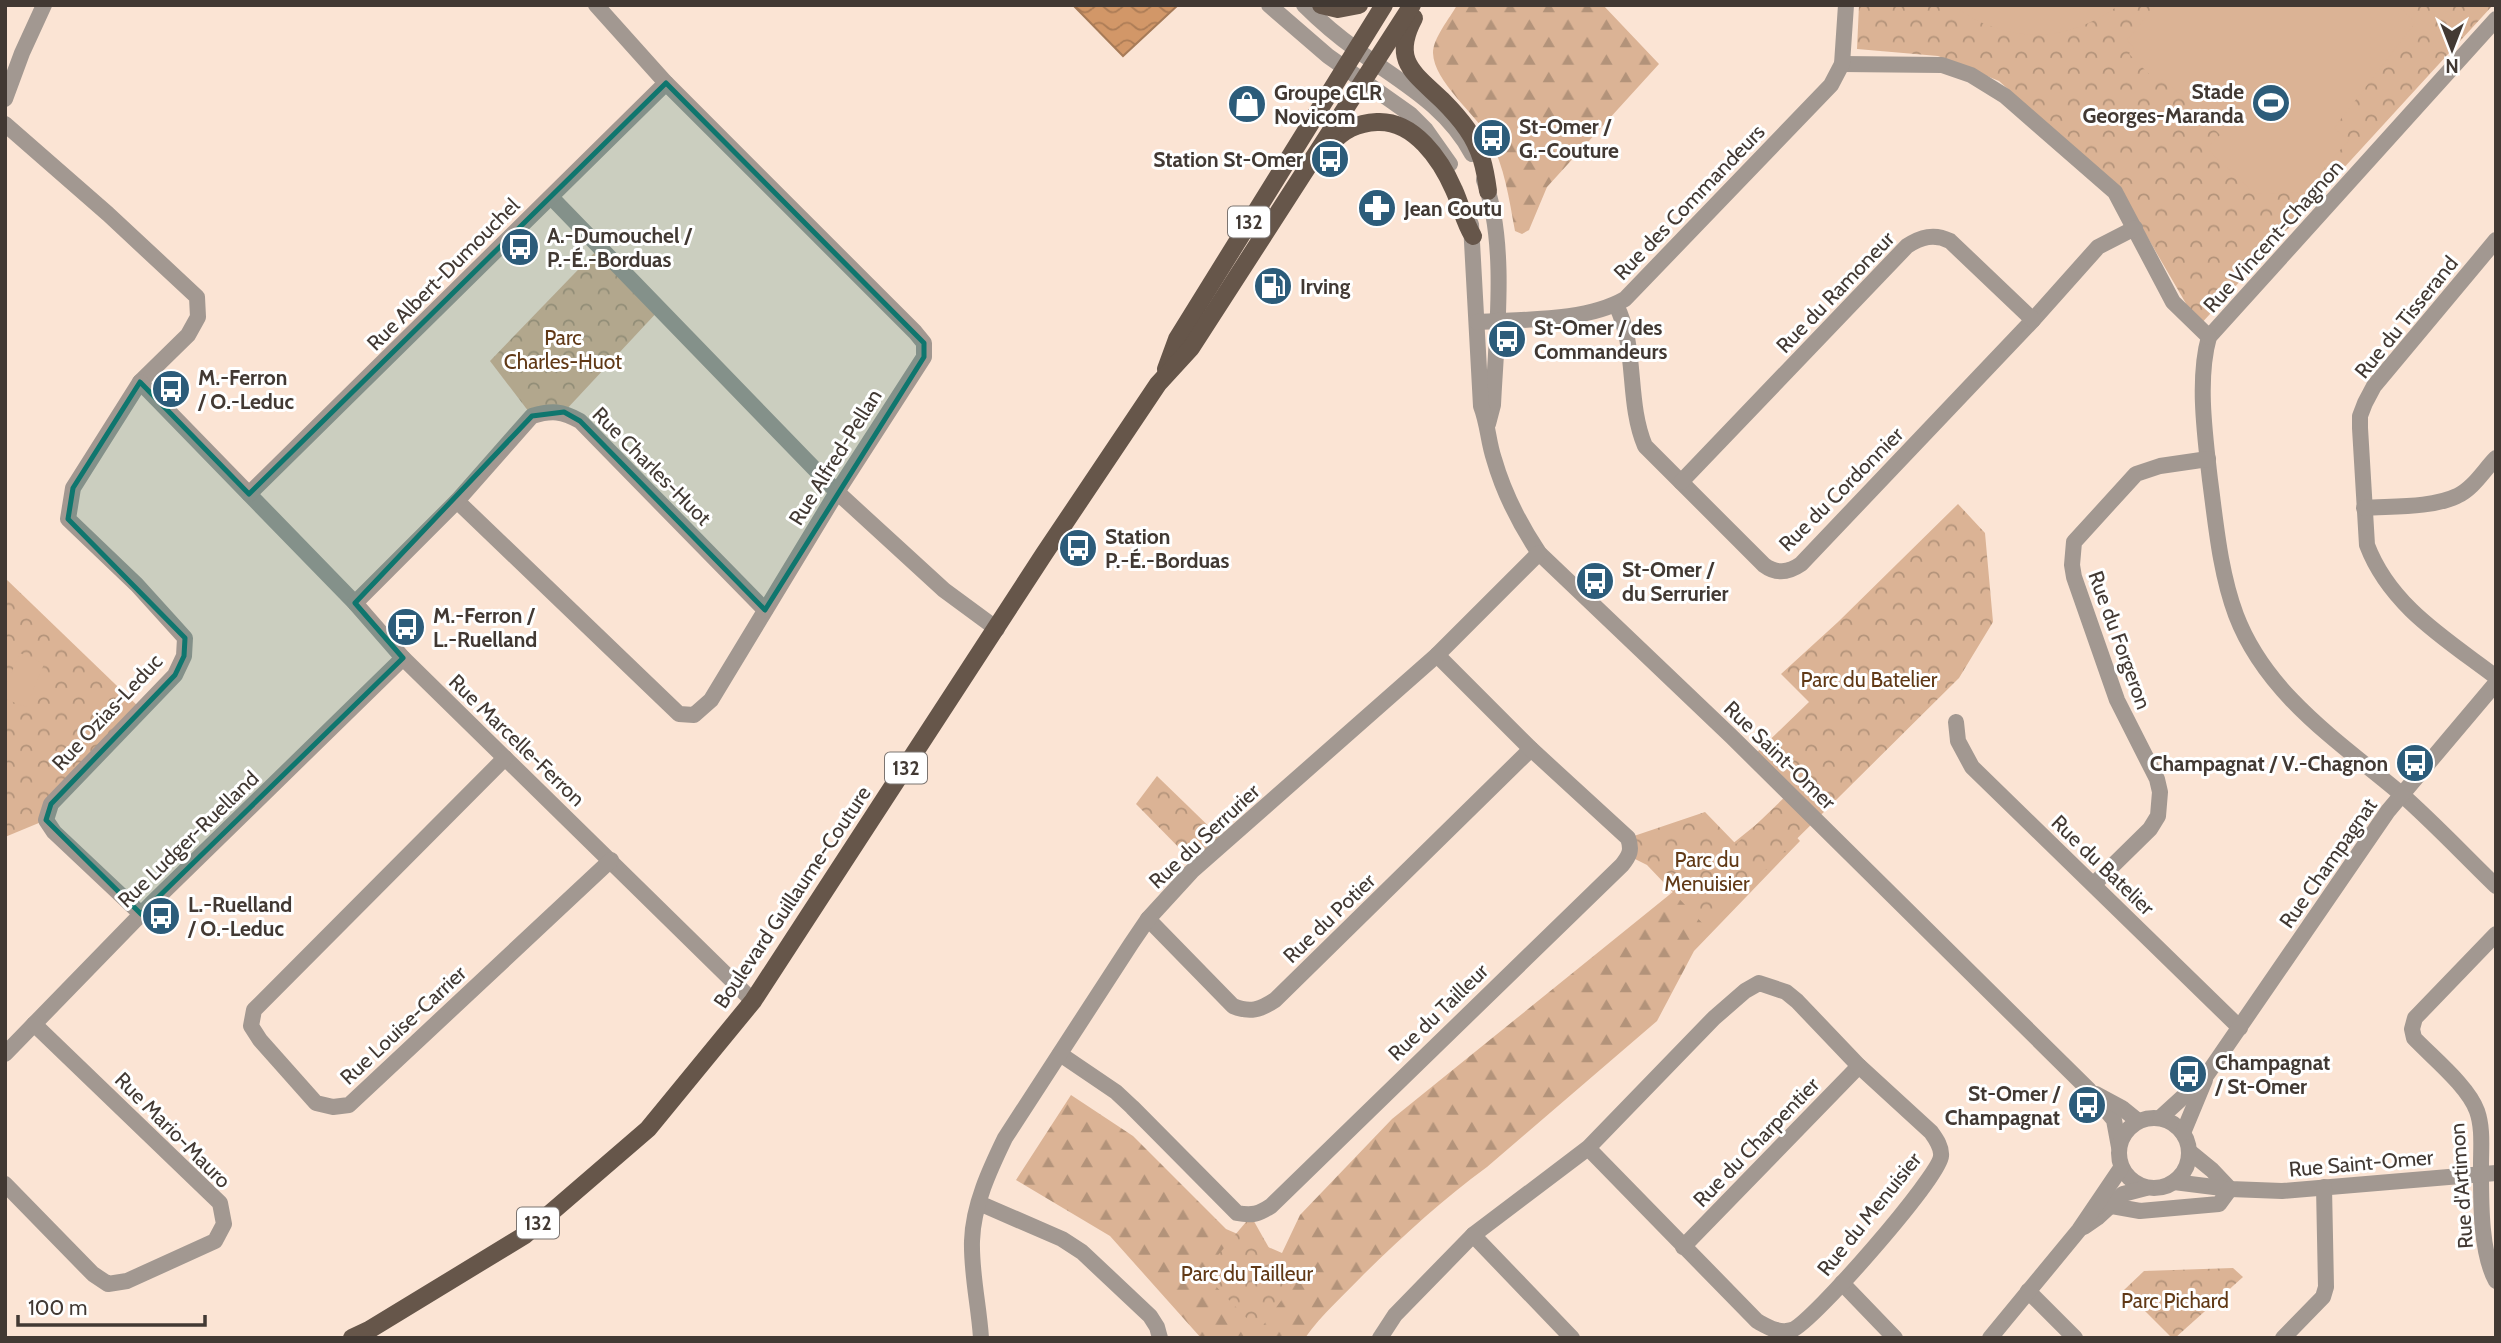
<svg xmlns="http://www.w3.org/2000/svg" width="2501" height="1343" font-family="Cabin,sans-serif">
  <defs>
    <pattern id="forest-firs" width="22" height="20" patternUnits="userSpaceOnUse" patternTransform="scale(1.75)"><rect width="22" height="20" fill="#dbb395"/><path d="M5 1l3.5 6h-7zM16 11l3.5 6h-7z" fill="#b3937a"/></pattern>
    <pattern id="park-crowns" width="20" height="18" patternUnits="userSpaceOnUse" patternTransform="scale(1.75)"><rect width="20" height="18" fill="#dbb395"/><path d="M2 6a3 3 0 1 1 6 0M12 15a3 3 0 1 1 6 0" fill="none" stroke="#b3937a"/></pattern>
    <pattern id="water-waves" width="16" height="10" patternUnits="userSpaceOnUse" patternTransform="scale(1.75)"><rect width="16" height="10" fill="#d29768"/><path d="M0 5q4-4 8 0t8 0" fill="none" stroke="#ac7c56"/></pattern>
  </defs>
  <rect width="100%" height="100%" fill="#fbe4d4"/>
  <g fill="url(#forest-firs)">
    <path d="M1457,5H1603L1659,64L1547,187L1529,230L1522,234L1515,231C1509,199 1505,167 1489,138C1475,113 1434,82 1433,53C1433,38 1450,18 1457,5Z"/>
    <path d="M1773,811L1800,841L1694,951L1657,1021L1487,1167C1443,1199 1403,1236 1364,1274C1344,1295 1322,1314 1305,1338H1201L1110,1236L1016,1180L1071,1095L1133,1136L1226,1229L1282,1253L1300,1215L1392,1119Z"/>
  </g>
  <g fill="url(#park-crowns)">
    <path d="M1859,5H2493L2199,326L2120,190L1999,81L1938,56L1857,49Z"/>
    <path d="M600,247L660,309L564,412L532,416L490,361Z"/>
    <path d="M1958,504L1985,533L1993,622L1959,678L1707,928L1647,865L1629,856L1628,838L1705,812L1736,844L1789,793L1752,757L1809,702L1781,674L1838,622Z"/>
    <path d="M5,578L142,710L46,820L5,837Z"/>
    <path d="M1157,776L1225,842L1197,866L1136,804Z"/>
    <path d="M1251,1216L1291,1287L1259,1331L1203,1273Z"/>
    <path d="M2233,1268L2243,1277L2175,1338H2172L2124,1290L2144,1271Z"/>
  </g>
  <g fill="#dbb395">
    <path d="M1952,5H2119C2066,45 2005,44 1952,5Z"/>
    <path d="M2156,5H2398L2415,23L2334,128L2349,140L2303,192L2255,194L2206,148L2220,135L2164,78L2158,83L2129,54L2134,48L2127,40Z"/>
    <path d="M20,653L44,664L26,707L5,699V687Z"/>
  </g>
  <path fill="url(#water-waves)" stroke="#a77b58" stroke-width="2" d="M1073,5H1178L1123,56Z"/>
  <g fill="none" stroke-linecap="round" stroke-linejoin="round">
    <g stroke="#a29891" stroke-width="16">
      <path d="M1269,5L1328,56L1410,114L1426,130L1450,164"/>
      <path d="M1304,5C1320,21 1339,37 1357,50C1400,82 1446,105 1472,154"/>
      <path d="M2496,19L2209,337C2197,379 2205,436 2210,480C2216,525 2220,572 2236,615C2266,694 2338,741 2400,793C2433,822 2464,855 2496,886"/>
      <path d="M1842,64L1942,65L1971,75L2005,96L2115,192L2173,302L2209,337"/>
      <path d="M5,99L22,53L44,5"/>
      <path d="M5,124L108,214L197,297L198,317L188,335L140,382L73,488L68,519L137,585L185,638L184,656L175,675L51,804L46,820L54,832L141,914"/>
      <path d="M1484,180C1508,242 1496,339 1493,405L1488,424"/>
      <path d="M551,197L837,492L944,590L997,629"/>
      <path d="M1471,224L1481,406C1488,424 1488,441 1494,459C1504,494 1519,523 1539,553L1732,737L2089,1090L2114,1120L2119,1147"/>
      <path d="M2496,240L2374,386L2365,403L2360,416V428L2367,545C2390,606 2446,639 2496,677"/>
      <path d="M1616,305C1638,348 1626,401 1645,446L1764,565C1776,574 1788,573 1801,564L2033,320L2098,247L2135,228"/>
      <path d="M1477,322C1523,319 1585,322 1625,299L1831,85L1842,64L1846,5"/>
      <path d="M140,382L355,603L403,658L753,1001"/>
      <path d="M1681,482L1907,246C1921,237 1934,233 1950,241L2033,320"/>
      <path d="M249,494L666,83"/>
      <path d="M457,501L679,714L694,715L711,700L837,492L924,357V343L915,332L666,83L596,5"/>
      <path d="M2364,508C2391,506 2432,508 2457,496C2473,489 2484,470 2496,458"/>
      <path d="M355,603L457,501L532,416C552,410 562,411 580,421L765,610"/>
      <path d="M1956,722L1958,741L1972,767L2240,1028"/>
      <path d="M505,758L254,1010L251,1026L260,1040L316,1103L333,1107L349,1105L611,860"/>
      <path d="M2094,884L2150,829L2158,816L2160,792L2157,779L2117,700L2074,577L2072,565L2074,542L2136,474L2160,466L2208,459"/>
      <path d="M1148,919L1233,1006C1250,1013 1260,1010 1275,1000L1531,749"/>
      <path d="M2496,934L2415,1018L2412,1029L2414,1038C2433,1058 2468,1086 2477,1111C2483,1128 2481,1147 2481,1165C2481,1199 2480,1252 2496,1281"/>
      <path d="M5,1054L151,904L403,658"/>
      <path d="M1060,1054L1116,1092L1132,1107L1237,1213C1252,1216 1259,1214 1271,1206L1622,865C1630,855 1632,850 1628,838L1531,749L1437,655"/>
      <path d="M2096,1094L2122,1108L2138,1121"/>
      <circle cx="2154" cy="1153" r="35"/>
      <path d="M2160,1118L2206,1076L2388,811L2496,683"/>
      <path d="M2183,1133L2205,1080"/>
      <path d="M2190,1152L2212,1170L2230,1189"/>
      <path d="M2174,1182L2230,1189L2282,1191L2496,1173"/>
      <path d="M5,1184L93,1274L108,1284L127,1281L215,1241L224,1224L220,1203L34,1024"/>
      <path d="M979,1203L1062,1239L1082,1252L1150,1316L1157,1327L1160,1338"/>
      <path d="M2112,1206L2140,1211L2219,1204L2230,1189"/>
      <path d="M2084,1227L2097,1218L2123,1194L2146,1188"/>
      <path d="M1473,1235L1572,1338"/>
      <path d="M1683,1247L1859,1066"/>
      <path d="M1842,1283L1895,1338"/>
      <path d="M2028,1291L2075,1338"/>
      <path d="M981,1338C979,1306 971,1273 972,1241C973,1205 990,1169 1005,1138L1131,944L1148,919L1192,871L1437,655L1539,553"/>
      <path d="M1380,1338L1395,1315L1473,1235L1588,1148L1714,1018L1745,991L1759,983L1786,992L1797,1001L1859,1066L1931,1132C1936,1139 1942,1147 1941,1156C1940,1176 1813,1322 1792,1330C1779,1334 1768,1327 1757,1321L1588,1148"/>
      <path d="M1990,1338L2079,1230L2121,1168"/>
      <path d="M2283,1338L2323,1297L2326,1287L2324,1187"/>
    </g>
    <g stroke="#66564a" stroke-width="18">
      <path d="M1321,5L1338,9L1359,5"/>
      <path d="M1414,18C1391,61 1414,73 1442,100C1451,109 1460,119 1467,129C1481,149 1485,168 1488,191"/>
      <path d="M1330,145C1343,130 1357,123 1377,122C1414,120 1441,160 1454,190C1461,205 1464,222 1473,236"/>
      <path d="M1166,369L1177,339L1384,5"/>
      <path d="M352,1338L369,1330L525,1235L648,1129L753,1001L1044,554L1158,384L1191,348L1412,5"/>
    </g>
  </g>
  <path fill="#0f766e" fill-opacity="0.2" stroke="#0f766e" stroke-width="5" stroke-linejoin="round" d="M666,83L924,343V357L765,610L580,421L564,412L532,416L355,603L403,658L141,914L46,820L51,804L175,675L184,656L185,638L68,519L73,488L140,382L249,494Z"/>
  <defs>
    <symbol id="stadium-disc" viewBox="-11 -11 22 22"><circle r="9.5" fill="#2c5c7a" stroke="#fff"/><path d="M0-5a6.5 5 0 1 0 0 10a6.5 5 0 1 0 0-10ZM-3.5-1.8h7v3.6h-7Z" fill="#fff"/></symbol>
    <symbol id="shop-disc" viewBox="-11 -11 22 22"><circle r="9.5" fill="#2c5c7a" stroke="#fff"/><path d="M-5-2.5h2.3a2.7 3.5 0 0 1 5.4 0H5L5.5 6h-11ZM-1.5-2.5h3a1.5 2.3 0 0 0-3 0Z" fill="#fff"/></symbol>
    <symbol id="bus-disc" viewBox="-11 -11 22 22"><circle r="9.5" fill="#2c5c7a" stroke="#fff"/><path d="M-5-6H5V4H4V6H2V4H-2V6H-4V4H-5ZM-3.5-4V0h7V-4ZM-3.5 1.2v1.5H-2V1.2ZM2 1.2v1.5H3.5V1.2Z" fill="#fff"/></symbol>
    <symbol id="pharmacy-disc" viewBox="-11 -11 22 22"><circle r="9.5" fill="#2c5c7a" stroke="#fff"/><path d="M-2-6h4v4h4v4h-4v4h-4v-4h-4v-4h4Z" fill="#fff"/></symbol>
    <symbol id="fuel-disc" viewBox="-11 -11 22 22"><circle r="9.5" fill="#2c5c7a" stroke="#fff"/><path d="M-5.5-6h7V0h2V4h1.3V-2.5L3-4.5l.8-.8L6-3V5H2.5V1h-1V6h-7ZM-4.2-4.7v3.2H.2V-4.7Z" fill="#fff"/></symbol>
  </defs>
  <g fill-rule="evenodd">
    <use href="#stadium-disc" x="2249" y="81" width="44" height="44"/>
    <use href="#shop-disc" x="1225" y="82" width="44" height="44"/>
    <use href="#bus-disc" x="1470" y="116" width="44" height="44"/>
    <use href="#bus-disc" x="1308" y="137" width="44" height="44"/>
    <use href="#pharmacy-disc" x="1355" y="186" width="44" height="44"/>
    <use href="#bus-disc" x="498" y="225" width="44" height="44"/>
    <use href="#fuel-disc" x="1251" y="264" width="44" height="44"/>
    <use href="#bus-disc" x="1485" y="317" width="44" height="44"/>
    <use href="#bus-disc" x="149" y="367" width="44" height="44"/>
    <use href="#bus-disc" x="1056" y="526" width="44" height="44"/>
    <use href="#bus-disc" x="1573" y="559" width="44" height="44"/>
    <use href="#bus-disc" x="384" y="605" width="44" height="44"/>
    <use href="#bus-disc" x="2393" y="741" width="44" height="44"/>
    <use href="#bus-disc" x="139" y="894" width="44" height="44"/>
    <use href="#bus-disc" x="2166" y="1052" width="44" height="44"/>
    <use href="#bus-disc" x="2065" y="1083" width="44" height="44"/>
  </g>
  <g text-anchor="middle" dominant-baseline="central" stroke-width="6" stroke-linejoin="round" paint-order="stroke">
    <g fill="#fff" stroke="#7b7470" stroke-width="2">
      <rect x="1228" y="206.5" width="42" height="31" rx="5"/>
      <rect x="885" y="752.5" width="42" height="31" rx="5"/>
      <rect x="517" y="1207.5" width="42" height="31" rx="5"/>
    </g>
    <g font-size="19" font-weight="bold" fill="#423933">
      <text x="1249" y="222">132</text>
      <text x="906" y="768">132</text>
      <text x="538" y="1223">132</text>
    </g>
    <g font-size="21" font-weight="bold" fill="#423933" stroke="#fff" text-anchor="start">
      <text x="2244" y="91" text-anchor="end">Stade<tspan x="2244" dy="24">Georges-Maranda</tspan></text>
      <text x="1274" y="92">Groupe CLR<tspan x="1274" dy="24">Novicom</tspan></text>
      <text x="1519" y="126">St-Omer /<tspan x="1519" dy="24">G.-Couture</tspan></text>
      <text x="1303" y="159" text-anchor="end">Station St-Omer</text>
      <text x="1404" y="208">Jean Coutu</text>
      <text x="547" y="235">A.-Dumouchel /<tspan x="547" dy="24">P.-É.-Borduas</tspan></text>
      <text x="1300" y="286">Irving</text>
      <text x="1534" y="327">St-Omer / des<tspan x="1534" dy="24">Commandeurs</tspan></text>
      <text x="198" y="377">M.-Ferron<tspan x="198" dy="24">/ O.-Leduc</tspan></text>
      <text x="1105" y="536">Station<tspan x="1105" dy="24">P.-É.-Borduas</tspan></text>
      <text x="1622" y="569">St-Omer /<tspan x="1622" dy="24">du Serrurier</tspan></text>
      <text x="433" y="615">M.-Ferron /<tspan x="433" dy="24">L.-Ruelland</tspan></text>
      <text x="2388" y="763" text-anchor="end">Champagnat / V.-Chagnon</text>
      <text x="188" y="904">L.-Ruelland<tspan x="188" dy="24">/ O.-Leduc</tspan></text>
      <text x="2215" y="1062">Champagnat<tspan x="2215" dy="24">/ St-Omer</tspan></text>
      <text x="2060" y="1093" text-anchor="end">St-Omer /<tspan x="2060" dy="24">Champagnat</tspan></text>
    </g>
    <g font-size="21" fill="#423933" stroke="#fff">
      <text transform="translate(1689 202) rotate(-46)">Rue des Commandeurs</text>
      <text transform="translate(2273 236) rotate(-48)">Rue Vincent-Chagnon</text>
      <text transform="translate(443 274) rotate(-45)">Rue Albert-Dumouchel</text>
      <text transform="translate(1835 292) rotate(-46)">Rue du Ramoneur</text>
      <text transform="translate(2406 317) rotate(-51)">Rue du Tisserand</text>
      <text transform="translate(835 457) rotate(-58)">Rue Alfred-Pellan</text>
      <text transform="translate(652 466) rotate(45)">Rue Charles-Huot</text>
      <text transform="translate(1841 489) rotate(-45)">Rue du Cordonnier</text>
      <text transform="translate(2120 640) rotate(70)">Rue du Forgeron</text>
      <text transform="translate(107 712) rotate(-47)">Rue Ozias-Leduc</text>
      <text transform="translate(517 740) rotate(44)">Rue Marcelle-Ferron</text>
      <text transform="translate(1780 755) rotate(44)">Rue Saint-Omer</text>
      <text transform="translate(1204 836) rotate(-43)">Rue du Serrurier</text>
      <text transform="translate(188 839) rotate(-44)">Rue Ludger-Ruelland</text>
      <text transform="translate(2328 863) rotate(-55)">Rue Champagnat</text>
      <text transform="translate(2103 865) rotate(44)">Rue du Batelier</text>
      <text transform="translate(792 897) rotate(-56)">Boulevard Guillaume-Couture</text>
      <text transform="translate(1329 918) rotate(-44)">Rue du Potier</text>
      <text transform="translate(1438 1012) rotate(-44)">Rue du Tailleur</text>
      <text transform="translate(403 1025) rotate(-43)">Rue Louise-Carrier</text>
      <text transform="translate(173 1130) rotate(45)">Rue Mario-Mauro</text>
      <text transform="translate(1756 1142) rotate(-46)">Rue du Charpentier</text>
      <text transform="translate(2361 1163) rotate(-5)">Rue Saint-Omer</text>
      <text transform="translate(2461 1186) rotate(-94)">Rue d'Artimon</text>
      <text transform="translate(1869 1214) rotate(-51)">Rue du Menuisier</text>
    </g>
    <g font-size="21" fill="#613916" stroke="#fff">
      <text x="563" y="337">Parc<tspan x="563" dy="24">Charles-Huot</tspan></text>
      <text x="1869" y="679">Parc du Batelier</text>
      <text x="1707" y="859">Parc du<tspan x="1707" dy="24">Menuisier</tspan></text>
      <text x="1247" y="1273">Parc du Tailleur</text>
      <text x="2175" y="1300">Parc Pichard</text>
    </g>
  </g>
  <rect width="2501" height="1343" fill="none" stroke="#423933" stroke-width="14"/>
  <g transform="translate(2452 49) rotate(180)" stroke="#ffffff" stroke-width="5" paint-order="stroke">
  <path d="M0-5L12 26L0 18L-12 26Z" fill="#423933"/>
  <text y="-10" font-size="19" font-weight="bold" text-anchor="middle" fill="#423933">N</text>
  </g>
  <path d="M18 1315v10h187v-10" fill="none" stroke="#423933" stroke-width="3.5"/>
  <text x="28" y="1315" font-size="21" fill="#423933" stroke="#ffffff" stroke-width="5" paint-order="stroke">100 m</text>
</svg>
